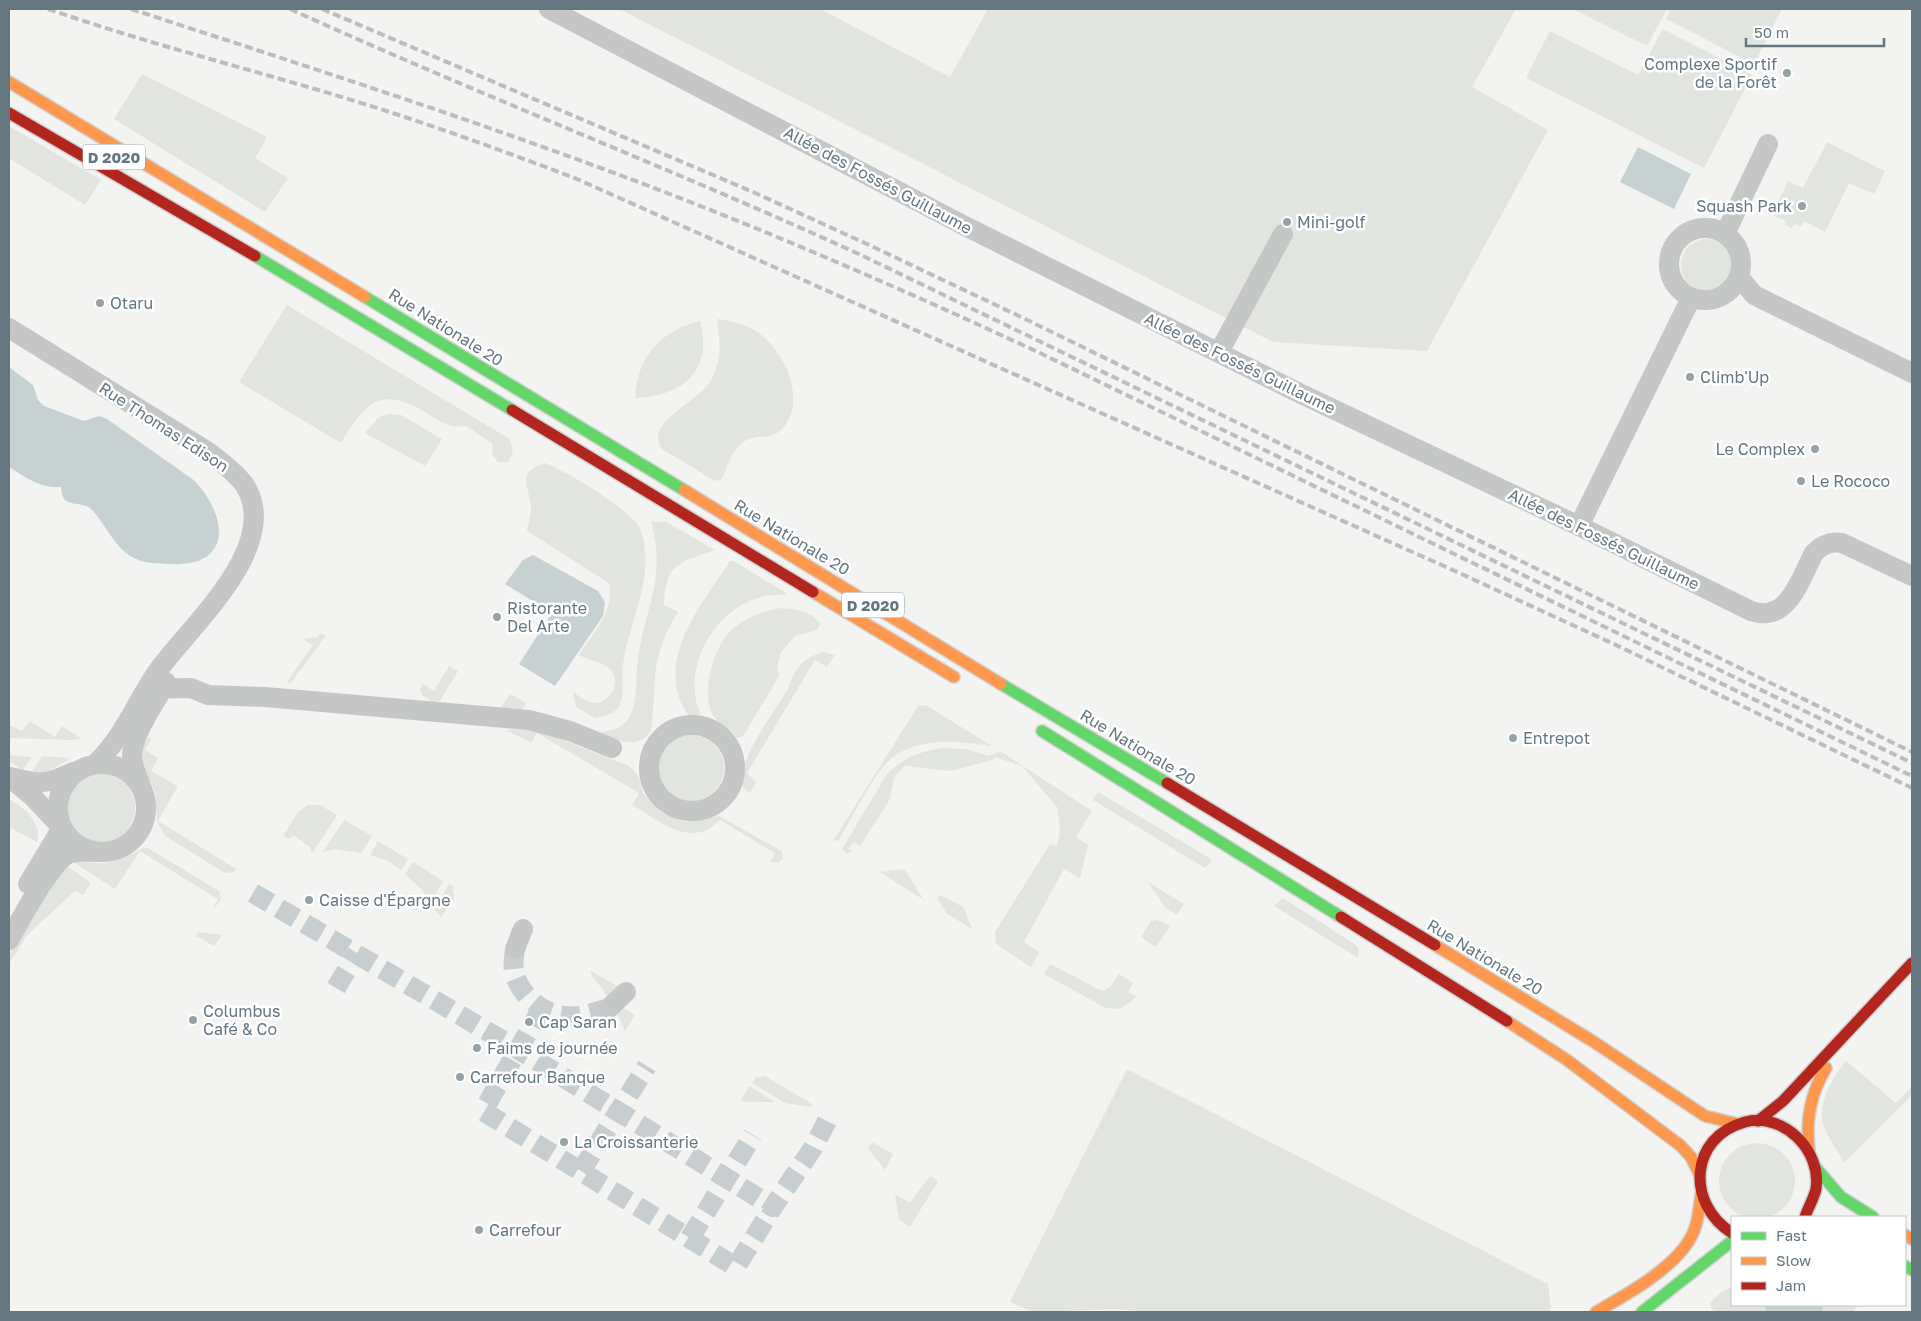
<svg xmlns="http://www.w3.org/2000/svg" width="1921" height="1321" font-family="'Golos Text',sans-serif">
  <rect width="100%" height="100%" fill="#f3f3f1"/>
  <g fill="#e2e5df">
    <path d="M619,9H820L950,77L988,9H1516L1472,87L1548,130L1427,351L1273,342Z"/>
    <path d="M1573,9H1667L1647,46Z"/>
    <path d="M1671,9H1782L1754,64L1666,19Z"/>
    <path d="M1663,29L1752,75L1704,168L1526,78L1550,31L1638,75Z"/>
    <path d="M142,74L267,137L255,158L288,178L265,212L114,119Z"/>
    <path d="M9,126L101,180L85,205L9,158Z"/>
    <path d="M1827,142L1885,171L1874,194L1849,183L1825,232L1804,221L1801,227L1794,224L1792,228L1785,225L1786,221L1772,215L1788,181L1803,188Z"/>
    <circle cx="1707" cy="265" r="26"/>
    <path d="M287,305L508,438C514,446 514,454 508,462H498L493,456L492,443L466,426C449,428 445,424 430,415C383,386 368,398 341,443L239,382Z"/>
    <path d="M717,319C730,321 743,323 754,330C783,347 809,400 782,429C773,439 761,435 749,439C733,445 728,465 722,479L715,481L662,449C642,422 701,401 711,380C723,356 720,345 717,319Z"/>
    <path d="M700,321C713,371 683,396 635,398C637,357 660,331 700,321Z"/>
    <path d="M388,414L401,415L442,439L425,466L365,433L378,418Z"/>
    <path d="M545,463C566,471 634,511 641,531C656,576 629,621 623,665C621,677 625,692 620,704C616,714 605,716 595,718L576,707L573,692C579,696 586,702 594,703C611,703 622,681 610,669C602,661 589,661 579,655C594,632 615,612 609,583L527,531C528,524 531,515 531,507C529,485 515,473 545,463Z"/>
    <path d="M651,521L666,522L715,550C679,563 666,562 664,605L678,612C648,660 658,680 651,731C639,749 618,742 602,735L601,732C613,730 624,728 630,716C639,697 635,673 639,652C648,600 666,577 651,521Z"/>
    <path d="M730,561H734L786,593L784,595C726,590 678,661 700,713L698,716L688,715C652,662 702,604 730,561Z"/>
    <path d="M780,608C796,609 808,610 820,623L817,630L795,636L781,652L777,667L779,675L775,683L743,736L737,738C729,733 720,724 714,717C699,695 714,643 734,628C748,616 763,612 780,608Z"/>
    <path d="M320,633L326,636L290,684L287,682L313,645L303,639L318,637Z"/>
    <path d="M823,652L835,655L827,667L815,660L747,773L756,782L750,793C746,790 743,789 742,784C736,762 776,709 788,689C794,669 803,658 823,652Z"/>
    <path d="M449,666L458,671L440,701L433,702L422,695L420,690L423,684L434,691Z"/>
    <path d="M510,694L526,703L522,711L501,708Z"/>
    <path d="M926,705L992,746C956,741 909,735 883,767C867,786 852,818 839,840L833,841L918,706Z"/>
    <path d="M30,721L55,737L62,726L82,739L69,740L9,738L10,725L22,731Z"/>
    <path d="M517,729L536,730L537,733L543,732L629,766L638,775L643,793L662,813L685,822L719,816L778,849L782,852L783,858L778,863L770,862L775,853L720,820C693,850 659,821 632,805L639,794L634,790L537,733L531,743L506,730Z"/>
    <circle cx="691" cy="768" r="33"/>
    <path d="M148,737L152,739L145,750L158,758L151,771L178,786L158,821L236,869L234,872L225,873L165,836L157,821L155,793L140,759L141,749Z"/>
    <path d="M942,748L966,749L989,756L1000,751L1092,811L1076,837L1088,845L1080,878L1064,869L1024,942L1039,952L1031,967L996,944L995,932L1050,844L1057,846L1060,830L1057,807L1022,766L995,757V759L951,771L905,766L894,777L890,799L860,846L854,842L848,849L853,852L846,853L842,849L887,774C903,758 920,751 942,748Z"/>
    <path d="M9,755L32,757L23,770L9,761Z"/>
    <path d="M42,756L71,758L45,773H31Z"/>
    <circle cx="100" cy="808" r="35"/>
    <path d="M1098,792L1208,857L1212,862L1205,868L1093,800Z"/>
    <path d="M9,799C23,807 43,823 37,842L9,827Z"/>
    <path d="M308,805H320L337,815L312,854L310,847L293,835L289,839L283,836L297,813Z"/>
    <path d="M344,820L372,836L361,853L335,849L323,852Z"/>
    <path d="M378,841L408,859L401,870L388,861L370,855Z"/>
    <path d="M143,848H148L219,891L221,898L215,908L214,907L218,899L140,851L115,889L73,862L75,860C105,867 117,862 143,848Z"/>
    <path d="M413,862L443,881L430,903L422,890L405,874Z"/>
    <path d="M66,865L91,883L83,895L75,891L27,935L9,964V954Z"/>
    <path d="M904,869L924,900L880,872Z"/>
    <path d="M1148,882L1184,904L1177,915L1165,907Z"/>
    <path d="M449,884L453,886L454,898L441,917L434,909Z"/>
    <path d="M941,895L963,907L972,929L947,914L937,898Z"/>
    <path d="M1283,898L1356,945L1359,949L1358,958L1274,906Z"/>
    <path d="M1157,920L1170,926L1156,947L1141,937L1151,921Z"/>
    <path d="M198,932L222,935L214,946L196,936Z"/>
    <path d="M1050,964L1102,991L1110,987L1119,974L1133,983L1128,992L1137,997L1120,1009L1106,1008L1044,974Z"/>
    <path d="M591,971L619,987L609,998L590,973Z"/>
    <path d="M620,1006L635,1015L625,1031L616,1010Z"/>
    <path d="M1846,1061L1896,1103L1912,1086V1095L1844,1163C1839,1152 1830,1141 1825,1129C1815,1107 1832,1078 1846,1061Z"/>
    <path d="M1127,1069L1548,1284L1551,1307L1549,1312H1145L1119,1309L1033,1312L1010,1302Z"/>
    <path d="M765,1076L812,1104L811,1107L785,1103L752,1083L755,1078Z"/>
    <path d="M749,1086L775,1102H745L741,1100Z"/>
    <path d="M872,1142L893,1154L885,1170L868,1149Z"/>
    <circle cx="1757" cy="1181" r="38"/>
    <path d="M930,1176L938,1181L910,1227L899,1219L895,1194L910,1203Z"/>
    <path d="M1732,1287V1305H1858L1853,1312H1716L1712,1309L1710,1303L1721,1292Z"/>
  </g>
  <g fill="#c7d1d2">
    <path d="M1638,147L1691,174L1674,209L1620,182Z"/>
    <path d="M9,367L33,385L38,400L44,406L84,421L99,416L107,419L195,481C228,517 233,567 170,564C159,563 146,564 136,559C114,549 107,525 91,509C80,499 62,511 61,487C39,488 27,478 9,467Z"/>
    <path d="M533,555L598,591L605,602L603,616L555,686L519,664L552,613L505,584L523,560Z"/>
    <path d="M1765,1305H1823L1822,1312H1766Z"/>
  </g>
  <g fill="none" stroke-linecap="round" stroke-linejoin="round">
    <g stroke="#c8cecf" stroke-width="20" stroke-dasharray="20 10" stroke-linecap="butt">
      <path d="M253,893L519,1050L773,1207L813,1148L827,1121"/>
      <path d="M515,949C514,958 512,967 515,976C525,1003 551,1019 579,1016C589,1015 599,1011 609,1008"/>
      <path d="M336,988L357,953"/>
      <path d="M542,1008L483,1111L736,1267L773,1207"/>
      <path d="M581,1171L647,1066"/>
      <path d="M690,1238L753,1135"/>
    </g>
    <defs>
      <g id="fast">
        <path d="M255,256L512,410"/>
        <path d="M365,297L684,490"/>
        <path d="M1001,684L1167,783"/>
        <path d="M1042,731L1341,917"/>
        <path d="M1816,1168L1841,1197L1873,1217"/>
        <path d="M1905,1266L1912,1270"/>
        <path d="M1642,1312L1732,1241"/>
      </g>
      <g id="slow">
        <path d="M9,82L365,297"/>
        <path d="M684,490L1001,684"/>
        <path d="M813,592L954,677"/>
        <path d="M1435,945L1594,1042L1705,1116L1738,1124"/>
        <path d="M1507,1021L1567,1060L1681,1146L1691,1157L1699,1173"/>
        <path d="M1809,1150C1806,1120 1810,1094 1826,1068"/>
        <path d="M1905,1235L1912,1239"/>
        <path d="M1596,1312C1626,1295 1679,1266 1693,1233C1699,1221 1699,1207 1701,1195"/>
      </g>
      <g id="jam">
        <path d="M9,113L255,256"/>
        <path d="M512,410L813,592"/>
        <path d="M1167,783L1435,945"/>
        <path d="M1341,917L1507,1021"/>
        <path d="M1758,1121L1783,1101L1912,963"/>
        <path d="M1732,1233C1686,1204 1689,1137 1745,1122C1783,1112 1822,1150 1816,1189C1814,1198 1808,1208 1805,1217"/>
      </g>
    </defs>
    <use href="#fast" stroke="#cfd1d1" stroke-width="14"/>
    <use href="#slow" stroke="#cfd1d1" stroke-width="14"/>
    <use href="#jam" stroke="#cfd1d1" stroke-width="14"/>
    <g stroke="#c5c7c6" stroke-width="20">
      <path d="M549,9L963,225L1295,391L1579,526L1751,611C1788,624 1800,579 1814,553C1822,545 1830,541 1842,543L1912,576"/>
      <circle cx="1705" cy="264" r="36"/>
      <path d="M1725,234L1768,144"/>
      <path d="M1738,280L1745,284L1754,295L1912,373"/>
      <path d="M9,328L210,453C222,463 235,472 244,484C284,544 192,624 160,668C138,698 124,737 96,763"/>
      <path d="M1219,352L1283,234"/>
      <path d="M1579,526L1691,298"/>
      <path d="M147,689L191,688L208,695L265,697L529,720L570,731L612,748"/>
      <circle cx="692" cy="768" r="43"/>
      <circle cx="102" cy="808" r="44"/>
      <path d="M10,777C40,785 45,785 73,772"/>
      <path d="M14,781L32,796L62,828"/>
      <path d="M140,783C137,775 132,765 132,757C132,733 156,703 166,682"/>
      <path d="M28,884L62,828"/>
      <path d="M9,940C20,921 51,861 70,853C77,851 86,852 94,852"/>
      <path d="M515,949L523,929"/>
      <path d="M609,1008L626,992"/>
    </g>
    <use href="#fast" stroke="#63d668" stroke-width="11"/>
    <use href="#slow" stroke="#ff974d" stroke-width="11"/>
    <use href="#jam" stroke="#b3261e" stroke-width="11"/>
    <g stroke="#bbbdbe" stroke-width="4" stroke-dasharray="8 4" stroke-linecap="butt">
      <path d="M48,9C146,43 246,68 345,98C424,122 501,150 577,179L1455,571L1616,645L1912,788"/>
      <path d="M131,9C287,60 444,110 598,167C748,222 896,286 1040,353L1912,776"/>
      <path d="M290,9C479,95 673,169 861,255L1912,763"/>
      <path d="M322,9L753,192L867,244L1019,316L1912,752"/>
    </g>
  </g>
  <g fill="#96a2a8" stroke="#fff" stroke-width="2">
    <circle cx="1787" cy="73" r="5"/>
    <circle cx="1802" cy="206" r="5"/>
    <circle cx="1287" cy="222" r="5"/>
    <circle cx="100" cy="303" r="5"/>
    <circle cx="1690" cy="377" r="5"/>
    <circle cx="1815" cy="449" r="5"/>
    <circle cx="1801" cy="481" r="5"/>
    <circle cx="497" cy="617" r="5"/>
    <circle cx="1513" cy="738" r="5"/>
    <circle cx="309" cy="900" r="5"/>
    <circle cx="193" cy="1020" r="5"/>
    <circle cx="529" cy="1022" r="5"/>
    <circle cx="477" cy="1048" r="5"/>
    <circle cx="460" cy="1077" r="5"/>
    <circle cx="564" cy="1142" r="5"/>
    <circle cx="479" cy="1230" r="5"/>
  </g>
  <g text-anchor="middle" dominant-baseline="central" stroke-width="5" stroke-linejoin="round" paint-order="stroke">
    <g fill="#fff" stroke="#92a0a6" stroke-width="1">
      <rect x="83" y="144.5" width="62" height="25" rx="4"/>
      <rect x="842" y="592.5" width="62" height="25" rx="4"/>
    </g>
    <g font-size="15" font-weight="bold" fill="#647780">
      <text x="114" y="157">D 2020</text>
      <text x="873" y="605">D 2020</text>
    </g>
    <g font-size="16" fill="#647780" stroke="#fff" text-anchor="start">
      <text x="1777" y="64" text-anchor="end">Complexe Sportif<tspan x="1777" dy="18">de la Forêt</tspan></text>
      <text x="1792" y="206" text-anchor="end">Squash Park</text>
      <text x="1297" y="222">Mini-golf</text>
      <text x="110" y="303">Otaru</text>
      <text x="1700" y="377">Climb'Up</text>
      <text x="1805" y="449" text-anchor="end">Le Complex</text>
      <text x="1811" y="481">Le Rococo</text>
      <text x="507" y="608">Ristorante<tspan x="507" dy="18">Del Arte</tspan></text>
      <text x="1523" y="738">Entrepot</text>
      <text x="319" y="900">Caisse d'Épargne</text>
      <text x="203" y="1011">Columbus<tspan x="203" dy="18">Café &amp; Co</tspan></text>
      <text x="539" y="1022">Cap Saran</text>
      <text x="487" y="1048">Faims de journée</text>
      <text x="470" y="1077">Carrefour Banque</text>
      <text x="574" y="1142">La Croissanterie</text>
      <text x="489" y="1230">Carrefour</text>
    </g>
    <g font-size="16" fill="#647780" stroke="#fff">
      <text transform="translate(878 180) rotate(28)">Allée des Fossés Guillaume</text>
      <text transform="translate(446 327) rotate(32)">Rue Nationale 20</text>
      <text transform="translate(1240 363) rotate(26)">Allée des Fossés Guillaume</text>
      <text transform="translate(164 427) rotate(33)">Rue Thomas Edison</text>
      <text transform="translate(792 537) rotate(31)">Rue Nationale 20</text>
      <text transform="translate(1604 539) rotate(26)">Allée des Fossés Guillaume</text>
      <text transform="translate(1138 747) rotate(31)">Rue Nationale 20</text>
      <text transform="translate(1485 957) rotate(31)">Rue Nationale 20</text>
    </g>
  </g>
  <rect width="1921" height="1321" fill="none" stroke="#647780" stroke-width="20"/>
  <rect x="1731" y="1216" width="175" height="90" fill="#ffffff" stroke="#c1c9cc"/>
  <rect x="1741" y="1232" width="25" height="8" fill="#63d668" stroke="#c1c9cc"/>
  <text x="1776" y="1241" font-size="15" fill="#647780">Fast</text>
  <rect x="1741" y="1257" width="25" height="8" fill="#ff974d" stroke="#c1c9cc"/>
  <text x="1776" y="1266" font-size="15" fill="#647780">Slow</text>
  <rect x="1741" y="1282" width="25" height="8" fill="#b3261e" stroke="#c1c9cc"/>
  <text x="1776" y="1291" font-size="15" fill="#647780">Jam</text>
  <path d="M1746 38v8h138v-8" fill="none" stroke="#647780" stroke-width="2.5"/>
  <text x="1754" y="38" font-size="15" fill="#647780" stroke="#ffffff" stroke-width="4" paint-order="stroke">50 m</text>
</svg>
